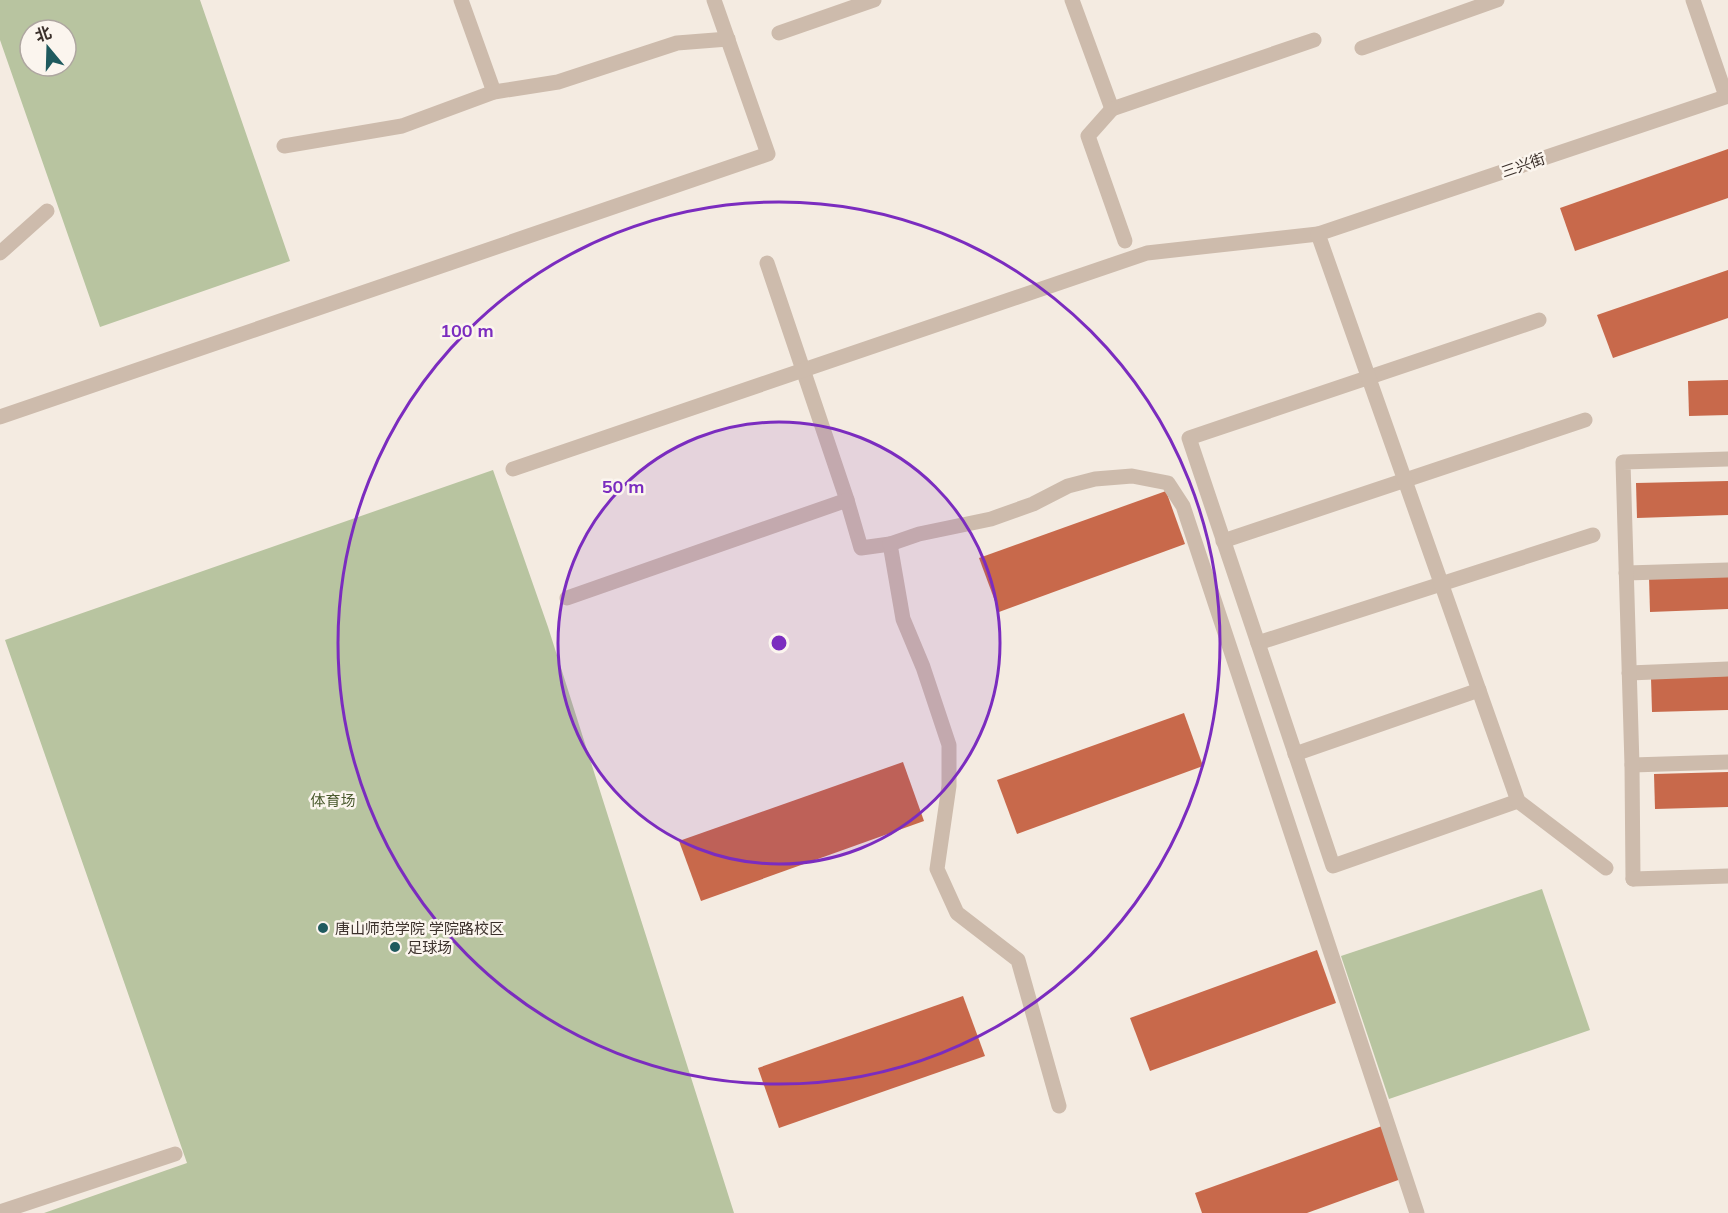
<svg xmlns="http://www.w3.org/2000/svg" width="1728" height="1213" font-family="Mulish,'Noto Sans SC',sans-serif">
  <rect width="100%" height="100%" fill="#f4ebe1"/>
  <g fill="#b8c4a0" fill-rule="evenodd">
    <path d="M0,0H200L290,261L100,327L0,40ZM30,30H66V66H30Z"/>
    <path d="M493,470L548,627L734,1213H44L187,1163L5,640Z"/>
    <path d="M1542,889L1590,1030L1389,1099L1341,956Z"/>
  </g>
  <g fill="#c8694b">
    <path d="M1728,149V198L1575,251L1560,208Z"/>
    <path d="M1728,270V318L1613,358L1597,315Z"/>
    <path d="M1728,380V415L1689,416L1688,381Z"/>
    <path d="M1728,481V515L1637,518L1636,483Z"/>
    <path d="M1166,491L1185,544L999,612L979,558Z"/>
    <path d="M1728,574V609L1650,612L1649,577Z"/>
    <path d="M1728,676V710L1652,712L1651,678Z"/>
    <path d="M1184,713L1203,766L1017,834L997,780Z"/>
    <path d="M903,762L924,821L701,901L679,841Z"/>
    <path d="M1728,772V807L1655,809L1654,774Z"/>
    <path d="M1317,950L1336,1003L1150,1071L1130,1018Z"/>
    <path d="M963,996L985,1056L779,1128L758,1068Z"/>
    <path d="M1382,1126L1401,1179L1307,1213H1202L1195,1193Z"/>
  </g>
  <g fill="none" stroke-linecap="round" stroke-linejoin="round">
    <g stroke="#cdbbac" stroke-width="15">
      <path d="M461,0L494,92"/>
      <path d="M1072,0L1112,109L1314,40"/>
      <path d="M1693,0L1726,96"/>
      <path d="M779,33L874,0"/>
      <path d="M1362,48L1497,0"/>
      <path d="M1112,109L1088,136L1125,241"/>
      <path d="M284,146L402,126L494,92L558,82L677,43L728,39"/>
      <path d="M0,253L47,211"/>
      <path d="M767,263L847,500L861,548L890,544L903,619L923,667L949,745V786L937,869L957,913L1018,960L1059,1106"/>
      <path d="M513,469L1147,253L1318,234"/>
      <path d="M1223,541L1585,420"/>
      <path d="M890,544L919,534L991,519L1033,504L1068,486L1095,479L1132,476L1168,483L1183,506L1417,1213"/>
      <path d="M1626,573L1728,570"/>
      <path d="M567,598L847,500"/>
      <path d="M1258,643L1593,535"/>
      <path d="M1629,673L1728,669"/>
      <path d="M1295,754L1479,690"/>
      <path d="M1632,765L1728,762"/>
      <path d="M1518,801L1333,866L1189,438L1539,320"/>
      <path d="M1633,879L1632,765L1623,462L1728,459"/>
      <path d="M0,1212L175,1154"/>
    </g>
    <g stroke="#cdbbac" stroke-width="15">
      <path d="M0,417L768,154L714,0"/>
      <path d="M1606,868L1518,801L1318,234L1728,96"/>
      <path d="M1633,879L1728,876"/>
    </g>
  </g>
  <circle cx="779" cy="643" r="221" fill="#7b2cbf" fill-opacity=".12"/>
  <g fill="none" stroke="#7b2cbf" stroke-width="3">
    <circle cx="779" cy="643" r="221"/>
    <circle cx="779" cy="643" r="441"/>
  </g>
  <g fill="#1f5a5e" stroke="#fbf5ee" stroke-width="2">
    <circle cx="323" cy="928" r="6"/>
    <circle cx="395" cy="947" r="6"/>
  </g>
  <g text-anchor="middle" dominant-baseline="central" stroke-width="5" stroke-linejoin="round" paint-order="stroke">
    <g font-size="15" fill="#3b302b" stroke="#fbf5ee">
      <text transform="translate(1523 165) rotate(-19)">三兴街</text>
    </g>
    <g font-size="15" fill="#4a5a2e" stroke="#fbf5ee">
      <text x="333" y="800">体育场</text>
    </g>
    <g font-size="15" fill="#3b302b" stroke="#fbf5ee" text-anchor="start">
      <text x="335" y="928">唐山师范学院 学院路校区</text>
      <text x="407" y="947">足球场</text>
    </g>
  </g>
  <circle cx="779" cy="643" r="9" fill="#7b2cbf" stroke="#fbf5ee" stroke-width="3"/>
  <g font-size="18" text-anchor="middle" font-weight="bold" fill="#7b2cbf" stroke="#fbf5ee" stroke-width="5" stroke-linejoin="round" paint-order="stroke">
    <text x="467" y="337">100 m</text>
    <text x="623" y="493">50 m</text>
  </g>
  <g transform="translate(48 48) rotate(341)"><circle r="28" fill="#fbf5ee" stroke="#aea6a0" stroke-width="1.5"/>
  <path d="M0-4.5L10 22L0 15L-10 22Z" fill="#1f5a5e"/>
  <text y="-9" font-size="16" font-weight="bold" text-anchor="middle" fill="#3b302b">北</text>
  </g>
</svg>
